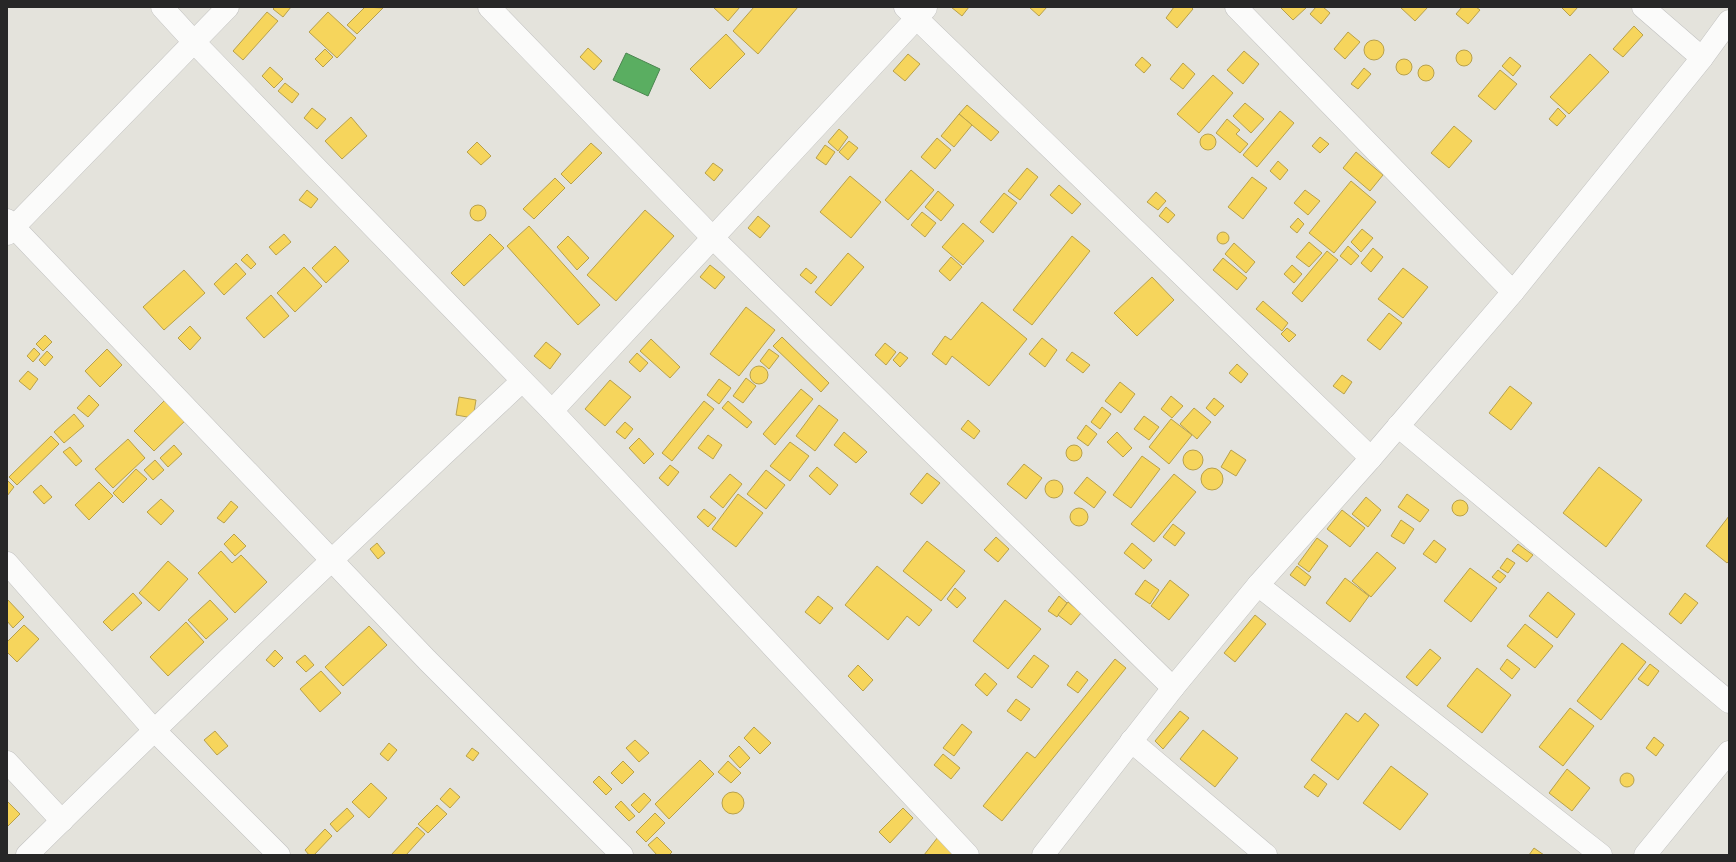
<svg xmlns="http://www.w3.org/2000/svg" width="1736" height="862" font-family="'Sofia Sans Condensed',sans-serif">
  <rect width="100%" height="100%" fill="#e4e3dc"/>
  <g fill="#f6d55c" stroke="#b8a14c">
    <path d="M275,7H291L283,17L273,9Z"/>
    <path d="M365,7L383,8L357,34L347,25Z"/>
    <path d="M713,7H740L728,21Z"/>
    <path d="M754,7H798L758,54L733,31Z"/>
    <path d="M951,7H969L962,16Z"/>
    <path d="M1029,7H1047L1039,16Z"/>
    <path d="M1174,7H1191L1193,9L1177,28L1166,18Z"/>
    <path d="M1280,7H1307L1293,20Z"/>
    <path d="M1316,7H1323L1330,13L1321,24L1310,14Z"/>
    <path d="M1400,7H1428L1415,21Z"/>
    <path d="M1462,7H1476L1480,10L1468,24L1456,14Z"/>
    <path d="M1563,7H1578L1570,16L1562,8Z"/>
    <path d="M267,12L278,21L243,60L233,51Z"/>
    <path d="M328,12L356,38L337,58L309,32Z"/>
    <path d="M1634,26L1643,35L1623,57L1613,49Z"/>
    <path d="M1348,32L1360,42L1345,59L1334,49Z"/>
    <path d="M726,34L745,54L710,89L690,69Z"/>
    <circle cx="1374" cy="50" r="10"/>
    <path d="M588,48L602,61L594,70L580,57Z"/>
    <path d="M325,49L333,57L323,67L315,59Z"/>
    <circle cx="1464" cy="58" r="8"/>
    <path d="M1244,51L1259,64L1243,84L1227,70Z"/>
    <path d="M908,54L920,64L905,81L893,71Z"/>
    <path d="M1590,54L1609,72L1569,114L1550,97Z"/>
    <path d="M1142,57L1151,65L1144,73L1135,65Z"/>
    <path d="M1510,57L1521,66L1513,76L1502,66Z"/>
    <circle cx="1404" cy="67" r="8"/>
    <path d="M1183,63L1195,74L1183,89L1170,79Z"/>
    <circle cx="1426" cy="73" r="8"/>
    <path d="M270,67L283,79L274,88L262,76Z"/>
    <path d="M1364,68L1371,74L1358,89L1351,84Z"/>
    <path d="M1500,70L1517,84L1495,110L1478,96Z"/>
    <path d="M1213,75L1233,93L1199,133L1177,114Z"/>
    <path d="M285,83L299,94L292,103L278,91Z"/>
    <path d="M1245,103L1264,119L1251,133L1233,116Z"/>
    <path d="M967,105L999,132L991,141L959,114Z"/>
    <path d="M312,108L326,119L317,129L304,118Z"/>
    <path d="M1558,108L1566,116L1557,126L1549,119Z"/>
    <path d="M1280,111L1294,123L1257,167L1243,155Z"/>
    <path d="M959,114L972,125L954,147L941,136Z"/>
    <path d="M351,117L367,136L342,159L325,141Z"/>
    <path d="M1227,119L1240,130L1236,134L1248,144L1240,153L1216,133Z"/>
    <path d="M1454,126L1472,141L1449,168L1431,153Z"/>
    <path d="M839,129L848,137L838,151L828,142Z"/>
    <circle cx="1208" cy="142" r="8"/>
    <path d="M1320,137L1329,144L1320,153L1312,146Z"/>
    <path d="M937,138L951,150L935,169L921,157Z"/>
    <path d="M849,141L858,148L848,160L839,152Z"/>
    <path d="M477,142L491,156L481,165L467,152Z"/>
    <path d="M591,143L602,153L571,184L561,174Z"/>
    <path d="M825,145L835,152L826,165L816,158Z"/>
    <path d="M1356,152L1383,175L1370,191L1343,168Z"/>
    <path d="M1278,161L1288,170L1280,180L1270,171Z"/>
    <path d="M713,163L723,170L714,181L705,173Z"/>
    <path d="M1027,168L1038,177L1020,200L1008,191Z"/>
    <path d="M911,170L934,190L908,220L885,200Z"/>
    <path d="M850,176L881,202L851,238L820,212Z"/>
    <path d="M1252,177L1267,188L1243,219L1228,207Z"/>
    <path d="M555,178L565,188L534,219L523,209Z"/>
    <path d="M1351,181L1376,202L1334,253L1309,233Z"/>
    <path d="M1059,185L1081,204L1072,214L1050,195Z"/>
    <path d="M307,190L318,199L311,208L299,200Z"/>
    <path d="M1305,190L1320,201L1308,215L1294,203Z"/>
    <path d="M938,191L954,205L941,221L925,207Z"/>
    <path d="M1156,192L1166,201L1158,210L1147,202Z"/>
    <path d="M1004,193L1017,203L993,233L980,222Z"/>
    <circle cx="478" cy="213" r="8"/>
    <path d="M1166,207L1175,215L1168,223L1159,216Z"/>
    <path d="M645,210L674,236L616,301L587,275Z"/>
    <path d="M922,212L936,223L925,237L911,225Z"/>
    <path d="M758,216L770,226L760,238L748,228Z"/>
    <path d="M1298,218L1304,224L1297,233L1290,227Z"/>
    <path d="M963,223L984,241L963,265L942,247Z"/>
    <path d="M529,226L600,305L578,325L507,246Z"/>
    <path d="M1362,229L1373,238L1361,252L1351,242Z"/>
    <circle cx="1223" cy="238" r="6"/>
    <path d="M284,234L291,242L276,255L269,247Z"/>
    <path d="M490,234L504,248L464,286L451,273Z"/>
    <path d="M568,236L589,258L577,270L557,247Z"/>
    <path d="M1072,236L1090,251L1032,325L1013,310Z"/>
    <path d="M1309,242L1322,253L1309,267L1296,257Z"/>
    <path d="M1234,243L1255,262L1246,273L1225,254Z"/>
    <path d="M335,246L349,261L326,283L312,268Z"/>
    <path d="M1348,246L1359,256L1351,265L1340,256Z"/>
    <path d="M1373,248L1383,257L1371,272L1361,263Z"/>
    <path d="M1327,251L1338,260L1302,302L1292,293Z"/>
    <path d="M848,253L864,267L831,306L815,292Z"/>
    <path d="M247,254L256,264L251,269L241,260Z"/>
    <path d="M951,257L962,267L950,281L939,271Z"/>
    <path d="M1223,258L1247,278L1237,290L1213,270Z"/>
    <path d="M236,263L246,274L224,295L214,284Z"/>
    <path d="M710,265L725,277L715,289L700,277Z"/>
    <path d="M1292,265L1302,274L1294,283L1284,274Z"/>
    <path d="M304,267L322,286L295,312L277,293Z"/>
    <path d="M806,268L817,277L811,284L800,275Z"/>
    <path d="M1403,268L1428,287L1403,318L1378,299Z"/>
    <path d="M184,270L205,293L164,330L143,307Z"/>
    <path d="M1152,277L1174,300L1137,336L1114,313Z"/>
    <path d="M271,295L289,316L264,338L246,318Z"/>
    <path d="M1263,301L1288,323L1282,331L1256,309Z"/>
    <path d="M982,302L1027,339L989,386L952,356L946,365L932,354L945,336L951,340Z"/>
    <path d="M746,307L775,330L739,376L710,354Z"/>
    <path d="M1389,313L1402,323L1380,350L1367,340Z"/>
    <path d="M190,326L201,338L190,350L178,338Z"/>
    <path d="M1287,328L1296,335L1289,342L1281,334Z"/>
    <path d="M45,335L52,342L43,351L36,344Z"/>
    <path d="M782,337L829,383L821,392L773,346Z"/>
    <path d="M1042,338L1057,350L1045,367L1029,354Z"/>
    <path d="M651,339L680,367L670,378L640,351Z"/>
    <path d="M546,342L561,354L550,369L534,356Z"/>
    <path d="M885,343L896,352L886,365L875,355Z"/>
    <path d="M34,348L40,354L33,362L27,356Z"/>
    <path d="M107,349L122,365L100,387L85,371Z"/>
    <path d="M769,349L779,356L769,369L760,361Z"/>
    <path d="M47,351L53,357L45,366L39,360Z"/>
    <path d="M900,352L908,358L900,367L893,360Z"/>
    <path d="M1072,352L1090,365L1083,373L1066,360Z"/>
    <path d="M637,353L648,363L640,372L629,362Z"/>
    <path d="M1237,364L1248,374L1241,383L1229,373Z"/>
    <circle cx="759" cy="375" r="9"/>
    <path d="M28,371L38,379L30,390L19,381Z"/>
    <path d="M1342,375L1352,382L1344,394L1333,386Z"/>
    <path d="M746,378L756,386L743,403L733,396Z"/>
    <path d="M719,379L731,388L719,404L707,395Z"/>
    <path d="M610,380L631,397L605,426L585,409Z"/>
    <path d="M1120,382L1135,394L1121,413L1105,401Z"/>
    <path d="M1510,386L1532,403L1511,430L1489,413Z"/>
    <path d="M801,389L813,399L775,445L763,434Z"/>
    <path d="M89,395L99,405L88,417L77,408Z"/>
    <path d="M169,396L189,417L154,451L134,431Z"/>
    <path d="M1171,396L1183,406L1172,418L1161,409Z"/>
    <path d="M459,397L476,400L473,418L456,415Z"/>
    <path d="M1214,398L1224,406L1215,416L1206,408Z"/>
    <path d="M704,401L714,409L672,461L662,453Z"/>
    <path d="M728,401L752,422L747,428L722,408Z"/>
    <path d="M819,405L838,420L815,451L796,436Z"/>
    <path d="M1102,407L1111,414L1100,429L1091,422Z"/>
    <path d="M1194,408L1211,422L1197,439L1180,424Z"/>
    <path d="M74,414L84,426L64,443L54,432Z"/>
    <path d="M1144,416L1159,427L1149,440L1134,429Z"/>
    <path d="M1171,419L1192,435L1169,464L1149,447Z"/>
    <path d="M968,420L980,431L974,439L961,429Z"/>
    <path d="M625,422L633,429L625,439L616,432Z"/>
    <path d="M1086,425L1097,434L1088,446L1077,438Z"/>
    <path d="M844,432L867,452L856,463L834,445Z"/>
    <path d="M1117,432L1132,448L1123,457L1107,442Z"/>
    <path d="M708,435L722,445L713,459L698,448Z"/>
    <path d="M51,436L59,444L17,485L9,477Z"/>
    <path d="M639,438L654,454L644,464L629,448Z"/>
    <path d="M128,439L145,458L113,488L95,469Z"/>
    <path d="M790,442L809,456L790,481L770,466Z"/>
    <circle cx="1074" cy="453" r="8"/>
    <path d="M174,445L182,454L168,467L160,458Z"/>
    <path d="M70,447L82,461L76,466L63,452Z"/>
    <circle cx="1193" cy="460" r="10"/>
    <path d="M1231,450L1246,460L1236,476L1221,467Z"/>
    <path d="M1142,456L1160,469L1131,508L1113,495Z"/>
    <path d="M155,460L164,470L153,480L144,470Z"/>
    <path d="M1024,464L1042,478L1026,499L1007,484Z"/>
    <path d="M670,465L679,472L668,486L659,478Z"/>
    <path d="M817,467L838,485L830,495L809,476Z"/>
    <path d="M1599,467L1642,500L1606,547L1563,513Z"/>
    <circle cx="1212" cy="479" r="11"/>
    <path d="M136,469L147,479L123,503L113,493Z"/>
    <path d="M766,470L785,485L766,509L747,494Z"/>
    <path d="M927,473L940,483L922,504L910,494Z"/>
    <path d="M730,474L742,484L723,508L710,497Z"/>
    <path d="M1174,474L1196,492L1154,542L1131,524Z"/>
    <path d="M1087,477L1106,492L1094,508L1074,493Z"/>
    <path d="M7,480L14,487L7,496Z"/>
    <circle cx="1054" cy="489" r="9"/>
    <path d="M99,482L113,496L89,520L75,505Z"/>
    <path d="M41,485L52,497L44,504L33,492Z"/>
    <path d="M738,494L763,513L736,547L712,529Z"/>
    <path d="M1407,494L1429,510L1420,522L1398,507Z"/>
    <path d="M1366,497L1381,510L1368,527L1352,514Z"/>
    <path d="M161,499L174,511L161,525L147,512Z"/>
    <circle cx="1460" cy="508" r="8"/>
    <path d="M231,501L238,507L224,523L217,518Z"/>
    <circle cx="1079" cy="517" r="9"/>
    <path d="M704,509L716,518L708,527L697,517Z"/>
    <path d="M1342,510L1365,528L1350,547L1327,529Z"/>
    <path d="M1729,516V561L1727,563L1706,546Z"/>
    <path d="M1401,520L1414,529L1404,544L1391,536Z"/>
    <path d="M1173,524L1185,533L1175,546L1163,537Z"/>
    <path d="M234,534L246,546L235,556L224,544Z"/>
    <path d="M996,537L1009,549L998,562L984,550Z"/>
    <path d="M1317,538L1328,546L1309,572L1298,564Z"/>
    <path d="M1434,540L1446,549L1436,563L1423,554Z"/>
    <path d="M927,541L965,571L941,601L903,571Z"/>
    <path d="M377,543L385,553L378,559L370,549Z"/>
    <path d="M1132,543L1152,560L1144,569L1124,553Z"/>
    <path d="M1518,544L1533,555L1527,562L1512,551Z"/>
    <path d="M221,551L232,563L241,555L267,582L235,613L198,573Z"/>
    <path d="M1377,552L1396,568L1371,597L1352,581Z"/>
    <path d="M1507,558L1515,563L1508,573L1500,568Z"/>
    <path d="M168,561L188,579L159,611L139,593Z"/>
    <path d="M877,566L932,610L919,626L907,616L888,640L845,605Z"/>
    <path d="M1297,566L1311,577L1305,586L1290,575Z"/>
    <path d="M1470,568L1497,588L1471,622L1444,601Z"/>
    <path d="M1498,570L1506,576L1500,583L1492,577Z"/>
    <path d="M1345,578L1369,596L1350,622L1326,603Z"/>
    <path d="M1145,580L1159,590L1150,604L1135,594Z"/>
    <path d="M1170,580L1189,595L1169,620L1151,606Z"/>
    <path d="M955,588L966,598L957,608L947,599Z"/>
    <path d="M1548,592L1575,614L1557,638L1529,616Z"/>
    <path d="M133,593L142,603L112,631L103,622Z"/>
    <path d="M1685,593L1698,603L1681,624L1669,614Z"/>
    <path d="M818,596L833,608L820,624L805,612Z"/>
    <path d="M1059,596L1067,603L1057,617L1048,611Z"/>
    <path d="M7,599L24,617L13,628L7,621Z"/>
    <path d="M210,600L228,619L206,639L188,620Z"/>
    <path d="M1005,600L1041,629L1008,669L973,641Z"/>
    <path d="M1068,602L1081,613L1071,625L1058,615Z"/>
    <path d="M1255,615L1266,624L1235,662L1224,653Z"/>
    <path d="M186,622L204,642L168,676L150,657Z"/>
    <path d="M1525,624L1553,646L1535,668L1507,646Z"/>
    <path d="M24,625L39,639L17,662L7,652V642Z"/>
    <path d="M369,626L387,645L343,686L325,667Z"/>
    <path d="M1622,643L1646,662L1601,720L1577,701Z"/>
    <path d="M1430,649L1441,658L1417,686L1406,677Z"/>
    <path d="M275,650L283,658L274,667L266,660Z"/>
    <path d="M305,655L314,665L306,672L296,662Z"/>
    <path d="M1034,655L1049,666L1032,688L1017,677Z"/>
    <path d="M1115,659L1126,668L1002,821L983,806L1027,752L1035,758Z"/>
    <path d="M1507,659L1520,669L1512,679L1500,669Z"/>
    <path d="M1650,664L1659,671L1648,686L1638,679Z"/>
    <path d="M858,665L873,680L863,691L848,676Z"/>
    <path d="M1477,668L1511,695L1482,733L1447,706Z"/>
    <path d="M321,671L341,693L320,712L300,689Z"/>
    <path d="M1077,671L1088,680L1078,693L1067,685Z"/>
    <path d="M985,673L997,684L987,696L975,685Z"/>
    <path d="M1016,699L1030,709L1021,721L1007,711Z"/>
    <path d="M1570,708L1594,726L1563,766L1539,747Z"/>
    <path d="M1180,711L1189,718L1163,749L1155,741Z"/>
    <path d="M1346,713L1358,722L1365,713L1379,725L1338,780L1311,760Z"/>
    <path d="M962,724L972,732L954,756L943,748Z"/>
    <path d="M754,727L771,743L760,754L744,738Z"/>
    <path d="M1203,730L1238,758L1215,787L1180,759Z"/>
    <path d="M215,731L228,746L217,755L204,740Z"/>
    <path d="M1654,737L1664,745L1656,756L1646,748Z"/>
    <path d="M635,740L649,753L639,762L626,748Z"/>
    <path d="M389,743L397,750L388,761L380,754Z"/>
    <path d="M739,746L750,758L740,768L729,756Z"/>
    <path d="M472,748L479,753L473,761L466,756Z"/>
    <path d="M943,754L960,768L951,779L934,765Z"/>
    <path d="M700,760L714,774L669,819L655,804Z"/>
    <path d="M623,761L634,772L622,784L611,773Z"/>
    <path d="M728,761L741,773L731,783L718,772Z"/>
    <path d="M1391,766L1428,794L1400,830L1363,803Z"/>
    <path d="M1567,769L1590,788L1572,811L1549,793Z"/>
    <circle cx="1627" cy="780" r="7"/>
    <path d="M1314,774L1327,784L1318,797L1304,787Z"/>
    <path d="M599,776L612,789L606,795L593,782Z"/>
    <path d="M371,783L387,798L369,818L352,802Z"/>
    <path d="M450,788L460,797L450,808L440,799Z"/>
    <circle cx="733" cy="803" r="11"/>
    <path d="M644,793L651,800L639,813L631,805Z"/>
    <path d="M7,801L20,814L7,827Z"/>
    <path d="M621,801L635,816L629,821L615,807Z"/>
    <path d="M437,805L447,814L428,833L418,824Z"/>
    <path d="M347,808L354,816L337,832L330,824Z"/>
    <path d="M903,808L913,818L890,843L879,832Z"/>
    <path d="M655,813L665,823L646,842L636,832Z"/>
    <path d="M417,827L425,834L406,855H391Z"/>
    <path d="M325,829L332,836L314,855H309L305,850Z"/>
    <path d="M657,837L672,852L669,855H657L648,845Z"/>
    <path d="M938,837L959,855H924Z"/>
    <path d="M1534,848L1544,855H1529Z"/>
  </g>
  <path fill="#5aae61" stroke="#4b8650" d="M626,53L660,69L648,96L613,80Z"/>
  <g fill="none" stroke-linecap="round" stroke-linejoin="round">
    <defs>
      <g id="minor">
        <path d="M162,7L194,42L552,411L968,855"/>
        <path d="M489,7L712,237L1173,688"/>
        <path d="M905,7L1371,458"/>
        <path d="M1236,7L1513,292"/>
        <path d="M1643,7L1702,58"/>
        <path d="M7,220L427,660L622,855"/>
        <path d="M7,234L228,7"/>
        <path d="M552,411L926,8"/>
        <path d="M1398,426L1729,702"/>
        <path d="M7,563L154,730L279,855"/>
        <path d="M1258,585L1601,855"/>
        <path d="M1131,741L1266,855"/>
        <path d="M7,762L62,821"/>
        <path d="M27,855C190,694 355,537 522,381"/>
        <path d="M1043,855L1173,688L1258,585L1371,458L1513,292L1702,58L1729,21"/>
        <path d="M1645,855L1729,752"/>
      </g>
    </defs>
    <use href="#minor" stroke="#c2c2c1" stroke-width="23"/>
    <use href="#minor" stroke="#fbfbfa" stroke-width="22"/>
  </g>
  <rect width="1736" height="862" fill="none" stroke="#272727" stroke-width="16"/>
</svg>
